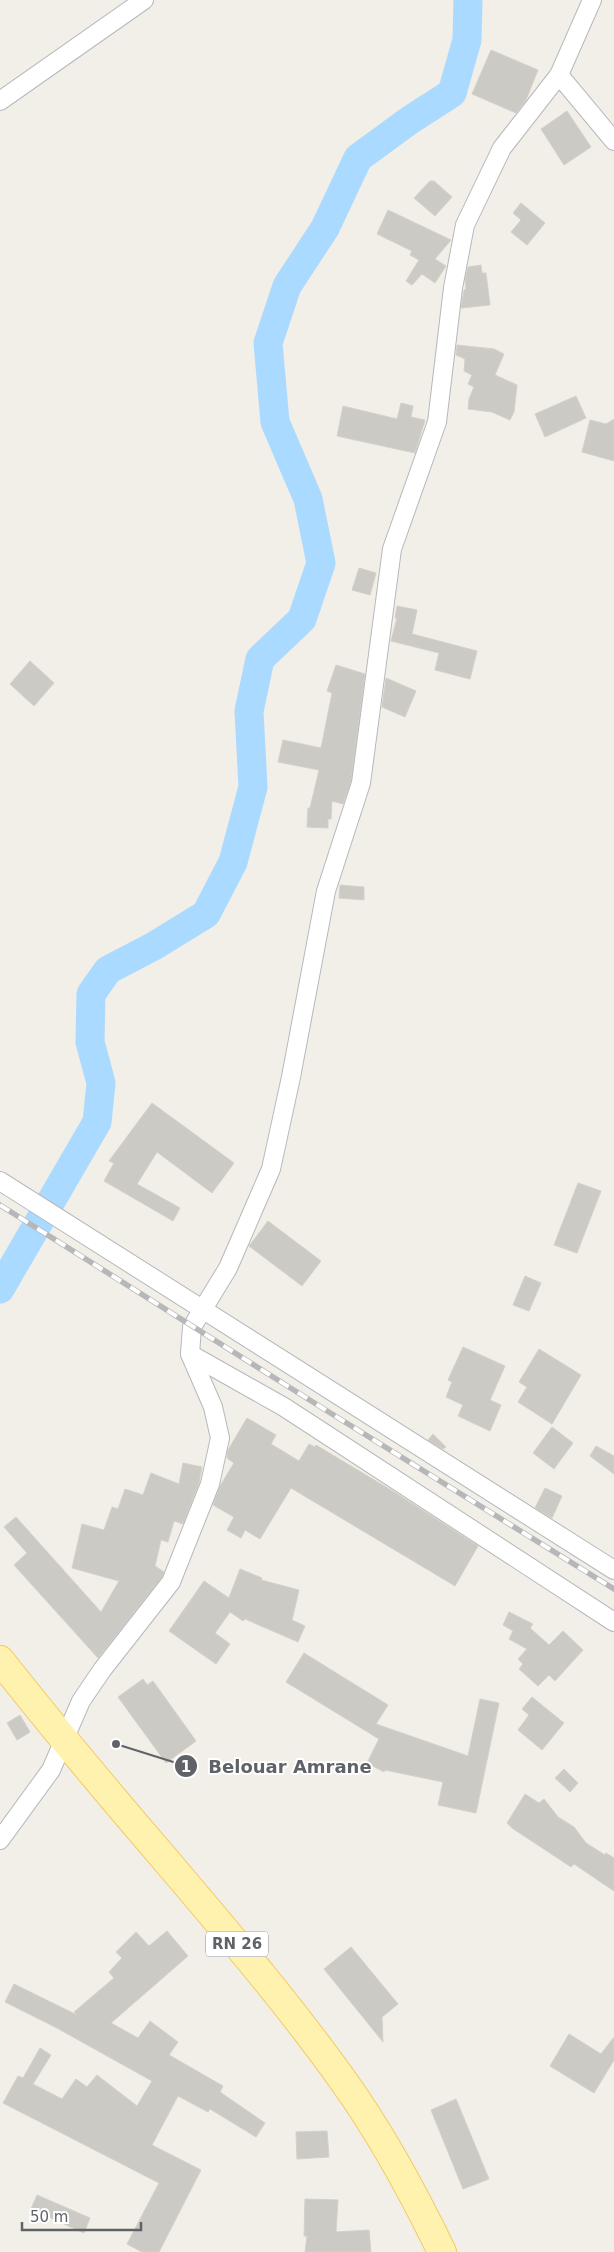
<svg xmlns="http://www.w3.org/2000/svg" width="614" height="2252" font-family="'DejaVu Sans',sans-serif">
  <rect width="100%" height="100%" fill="#f1efe8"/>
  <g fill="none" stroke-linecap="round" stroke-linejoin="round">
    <path stroke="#aadaff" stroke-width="29" d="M0,1289L97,1122L101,1083L90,1042L91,994L108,970L154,946L206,914L233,862L253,787L249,711L260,659L302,619L321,563L308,499L275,422L268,343L287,286L325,228L358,158L410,120L452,93L467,40L468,0"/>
  </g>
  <g fill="#cccac5" stroke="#d6d1c6">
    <path d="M491,50L538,70L526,100L516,113L472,94Z"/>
    <path d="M567,111L591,147L564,165L541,129Z"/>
    <path d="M430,181H434L452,197L435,216L414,198Z"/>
    <path d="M521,203L545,223L527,245L511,232L521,220L513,213Z"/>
    <path d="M388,210L451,240L435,259L446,266L435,283L422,274L412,285L406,281L419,260L410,255L412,251L377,234Z"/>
    <path d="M481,265L482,273H486L490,305L461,308L464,290L466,289L465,280L468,267Z"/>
    <path d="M457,345L494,349L504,354L495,375L517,385L514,412L510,420L492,412L468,409L469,399L474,387L468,384L472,375L464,371L465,359L456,355Z"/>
    <path d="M576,396L586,418L545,437L535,414Z"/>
    <path d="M401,403L413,406L411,417L425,420L415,453L337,436L343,406L397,419Z"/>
    <path d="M614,419V461L582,452L590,420L606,424Z"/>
    <path d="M359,568L376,573L370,595L352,590Z"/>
    <path d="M397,606L417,610L412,634L477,651L470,679L435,670L439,653L391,641L397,618H395Z"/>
    <path d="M30,661L54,683L34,706L10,684Z"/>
    <path d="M336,665L365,674L351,781L343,804L332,801L331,819H328V828L307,827L308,808H310L319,770L278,762L283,740L321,748L332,693L327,691Z"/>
    <path d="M386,678L416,691L405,717L382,707Z"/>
    <path d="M340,885L364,887V900L339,898Z"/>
    <path d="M152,1103L234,1163L212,1193L157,1152L137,1184L180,1208L173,1221L104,1181L114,1163L109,1161Z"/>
    <path d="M578,1183L601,1191L577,1253L554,1245Z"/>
    <path d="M268,1221L321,1261L302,1286L249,1246Z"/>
    <path d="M525,1276L541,1283L529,1311L513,1305Z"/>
    <path d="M463,1347L505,1366L490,1400L501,1405L490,1431L458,1416L463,1405L446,1397L452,1382L448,1380Z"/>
    <path d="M539,1349L581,1375L552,1424L518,1402L527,1387L519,1382Z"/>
    <path d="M247,1418L276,1435L271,1444L299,1461L309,1444L315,1447L316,1445L396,1493L478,1546L455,1586L291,1488L260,1539L245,1530L241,1538L227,1530L234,1517L213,1505L220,1486L234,1463L227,1458L228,1450Z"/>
    <path d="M552,1427L573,1443L554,1469L533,1453Z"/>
    <path d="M433,1434L446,1447L443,1449L428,1440Z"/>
    <path d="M596,1446L614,1456V1474L590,1456Z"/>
    <path d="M183,1463L202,1467L199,1483L183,1524L174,1521L168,1542L161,1540L155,1566L164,1572L162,1577L98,1658L14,1565L27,1553L4,1527L16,1517L101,1612L119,1581L72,1568L82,1524L104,1530L112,1507L118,1509L125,1489L143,1495L151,1473L179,1484Z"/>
    <path d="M545,1488L562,1496L552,1518L535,1508Z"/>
    <path d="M240,1569L262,1578L261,1580L299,1590L292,1620L305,1626L298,1642L245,1619L243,1621L230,1612L215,1633L230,1644L216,1664L169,1631L204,1581L229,1598Z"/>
    <path d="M509,1612L533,1624L530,1628L549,1645L563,1631L583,1650L555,1681L549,1675L538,1686L519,1669L523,1664L518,1659L527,1649L509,1639L513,1631L503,1625Z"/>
    <path d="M304,1653L388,1705L376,1724L468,1756L480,1699L499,1703L476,1813L438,1805L443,1782L385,1770L384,1772L367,1763L379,1739L286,1682Z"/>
    <path d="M143,1679L147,1685L153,1681L196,1741L166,1763L118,1697Z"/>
    <path d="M532,1697L564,1723L542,1750L518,1730L529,1715L522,1709Z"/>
    <path d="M20,1715L30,1732L17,1740L7,1723Z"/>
    <path d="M564,1769L578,1783L570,1792L555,1778Z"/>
    <path d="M525,1794L539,1803L544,1799L558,1817L574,1827L586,1843L605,1855L606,1853L614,1858V1891L574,1864L571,1867L512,1828L507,1823Z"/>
    <path d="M167,1931L188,1956L111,2023L138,2038L150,2021L178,2042L169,2055L223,2086L220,2092L265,2123L256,2137L210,2109L208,2112L178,2096L152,2145L201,2170L159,2252H142L127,2244L159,2183L3,2103L18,2076L23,2078L40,2048L51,2055L33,2084L62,2099L76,2079L87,2087L97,2075L137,2106L152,2081L55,2027L5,2002L14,1984L77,2015L74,2012L114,1978L109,1972L122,1958L116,1952L136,1932L149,1946Z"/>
    <path d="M351,1947L398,2004L382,2017L383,2042L324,1969Z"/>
    <path d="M569,2034L601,2054L614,2037V2060L594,2093L550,2066Z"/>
    <path d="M456,2099L489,2179L463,2189L431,2110Z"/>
    <path d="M327,2131L329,2157L297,2159L296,2132Z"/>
    <path d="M37,2195L90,2218L84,2233L31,2209Z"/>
    <path d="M305,2199L338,2200L336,2232L369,2230L371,2252H305L307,2236H304Z"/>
  </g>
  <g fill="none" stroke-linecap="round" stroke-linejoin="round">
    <defs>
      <g id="street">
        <path d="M559,75L614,141"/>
        <path d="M0,101L144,0"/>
        <path d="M0,1181L614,1570"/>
        <path d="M190,1354L284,1407L614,1622"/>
        <path d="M0,1840L51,1770L81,1701L102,1670L171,1582L210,1484L220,1438L213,1407L190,1354L192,1327L228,1268L271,1169L291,1077L326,891L361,783L392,549L437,422L453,288L465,225L502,148L559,75L592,0"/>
      </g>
      <path id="primary" d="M0,1660C53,1727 108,1793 164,1858C225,1930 287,2002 342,2079C381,2133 413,2192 442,2252"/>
    </defs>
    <use href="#street" stroke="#b5b8bc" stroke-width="20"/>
    <use href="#primary" stroke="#f2c960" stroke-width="30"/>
    <use href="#street" stroke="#fff" stroke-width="18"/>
    <use href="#primary" stroke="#fff2af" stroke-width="28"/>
    <defs>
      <path id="rail" d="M0,1205L324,1409L614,1589"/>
    </defs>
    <use href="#rail" stroke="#b6b7b8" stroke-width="5.5"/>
    <use href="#rail" stroke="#fff" stroke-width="4" stroke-dasharray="11" stroke-linecap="butt"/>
  </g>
  <g text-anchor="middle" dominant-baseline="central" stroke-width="4" stroke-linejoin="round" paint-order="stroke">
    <rect fill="#fff" stroke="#8f9295" stroke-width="1" x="206" y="1931.5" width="62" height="25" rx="4"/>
    <g font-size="15" font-weight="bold" fill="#5f6368">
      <text x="237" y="1944">RN 26</text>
    </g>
  </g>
  <path fill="none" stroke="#5f6368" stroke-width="2" d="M116 1744L186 1766"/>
  <g fill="#5f6368" stroke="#fff" stroke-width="2">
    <circle cx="116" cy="1744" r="5"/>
    <circle cx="186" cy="1766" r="12"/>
  </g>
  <g font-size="15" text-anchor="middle" font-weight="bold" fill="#fff">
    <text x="186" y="1772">1</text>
  </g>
  <g font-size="18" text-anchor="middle" font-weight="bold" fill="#5f6368" stroke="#fff" stroke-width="4" stroke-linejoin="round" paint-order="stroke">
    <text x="290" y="1773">Belouar Amrane</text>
  </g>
  <path d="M22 2222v8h119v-8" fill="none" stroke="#5f6368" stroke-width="2.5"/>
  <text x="30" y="2222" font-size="15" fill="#5f6368" stroke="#ffffff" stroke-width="4" paint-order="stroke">50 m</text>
</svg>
